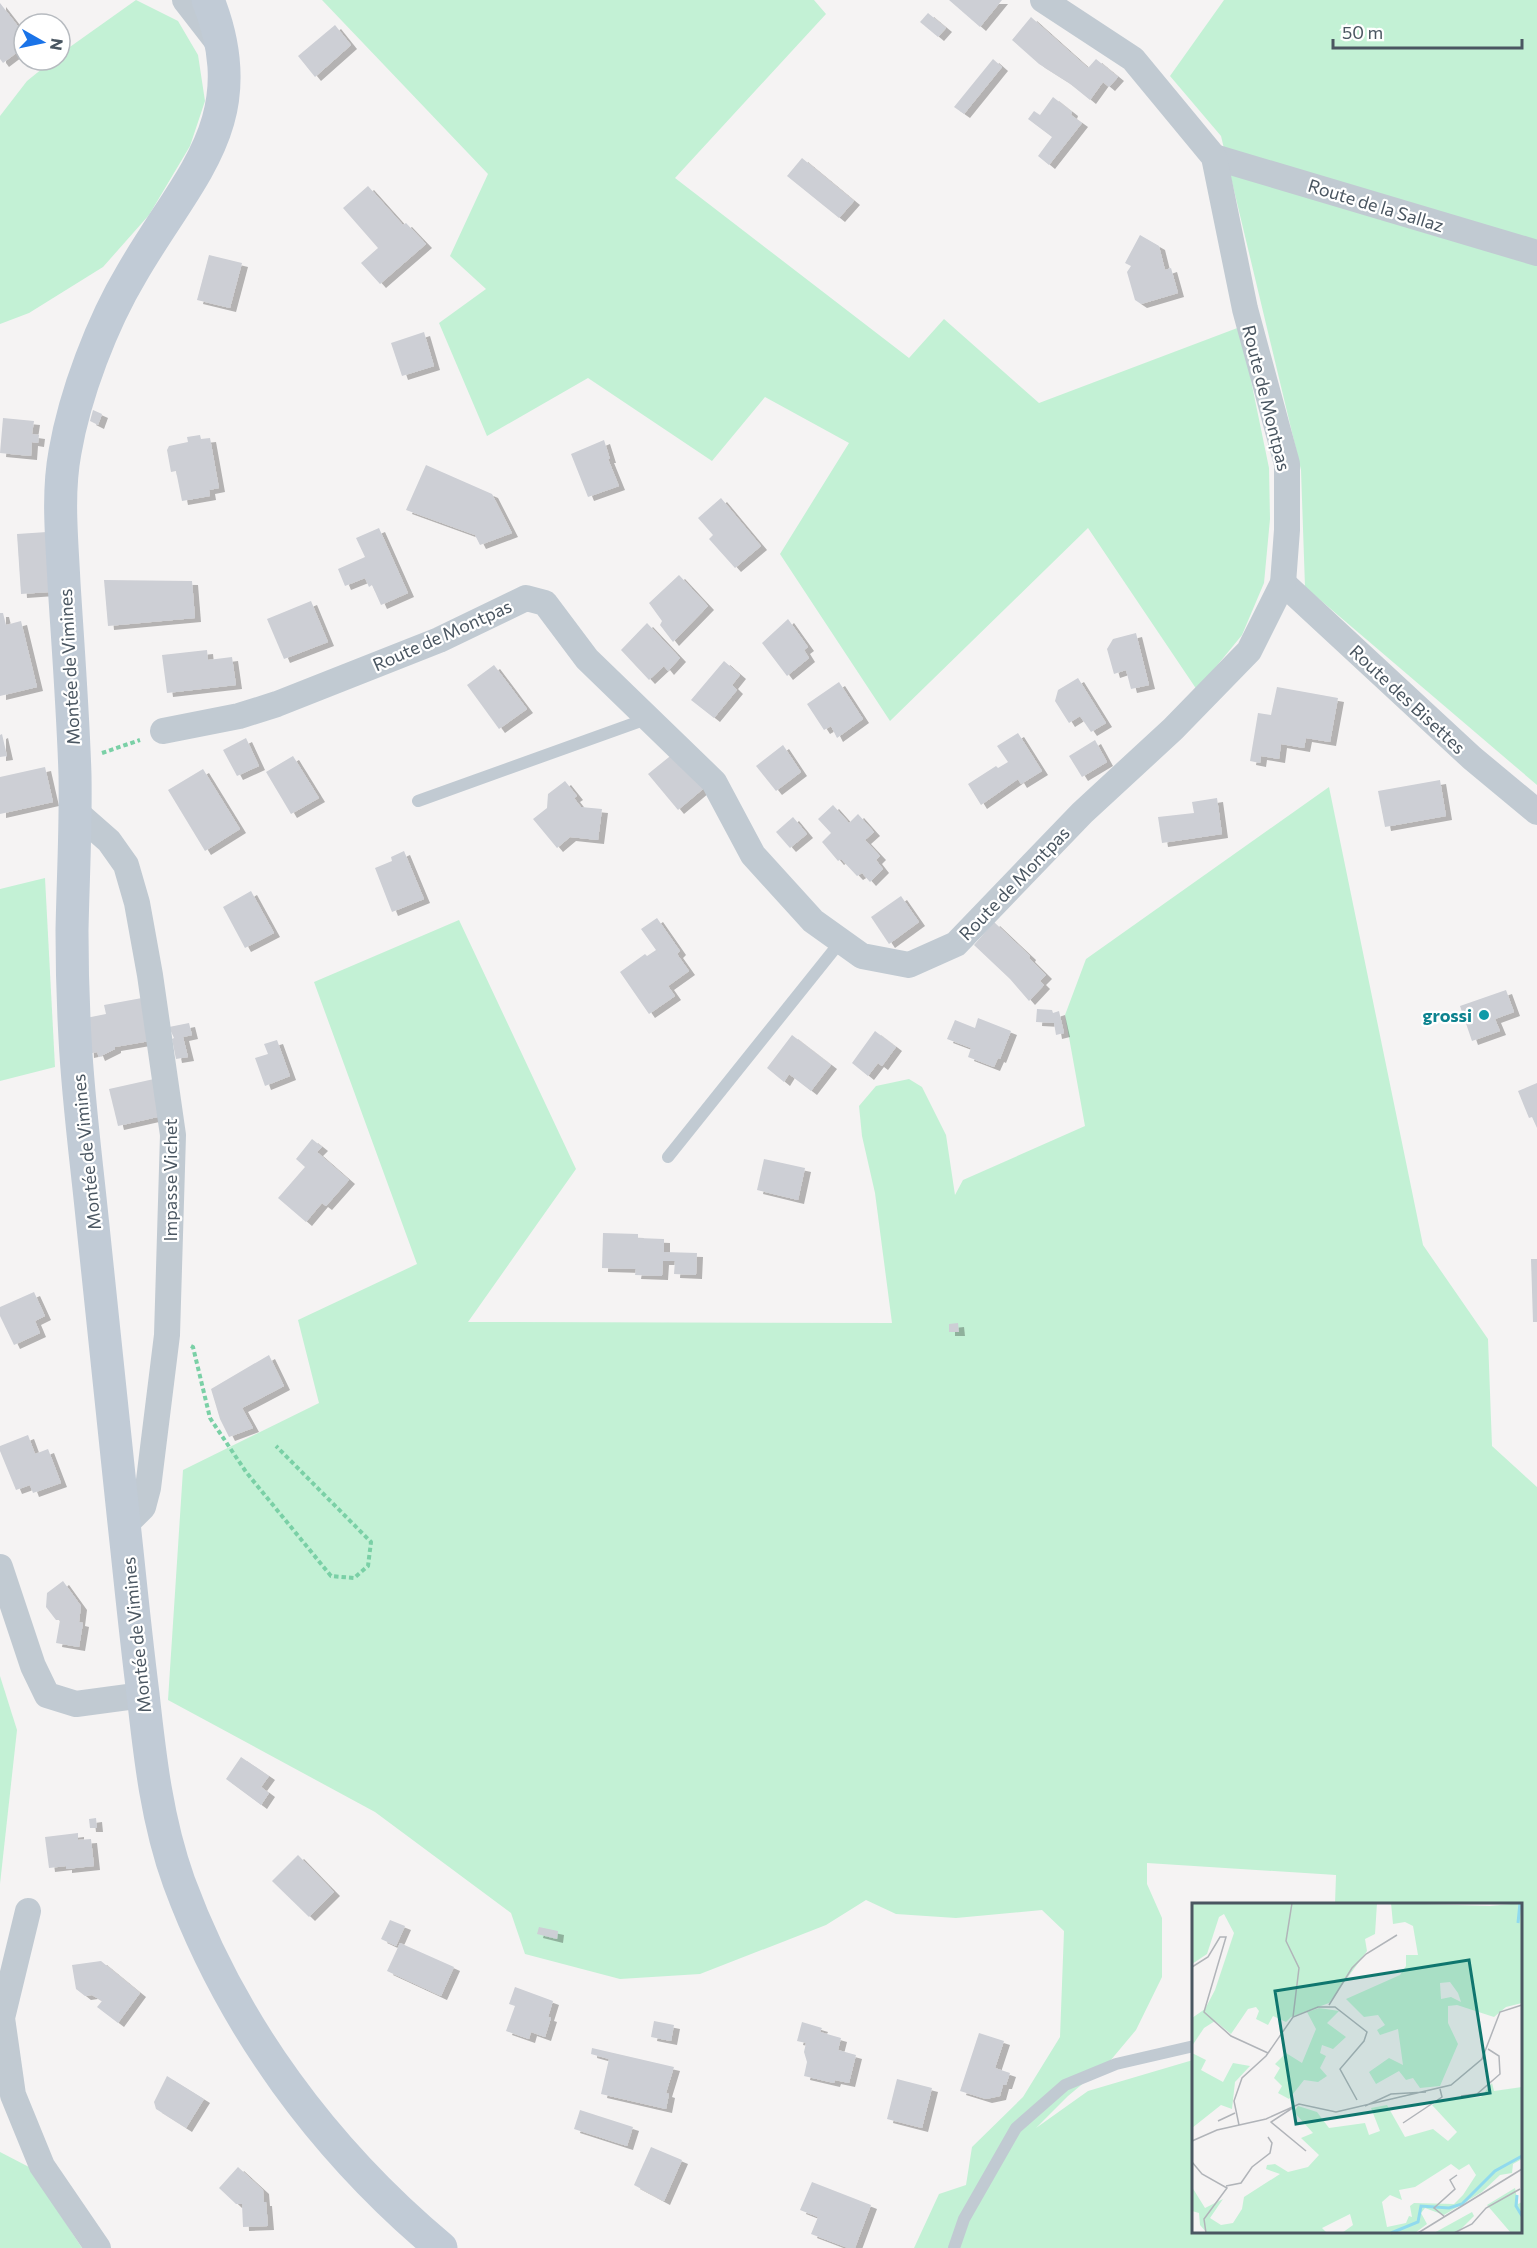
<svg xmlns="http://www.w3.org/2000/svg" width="1537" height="2248" font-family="Commissioner,sans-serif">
  <defs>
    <filter id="shadow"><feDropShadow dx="6" dy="4" stdDeviation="0" flood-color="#0004"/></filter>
  </defs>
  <rect width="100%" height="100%" fill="#f5f3f3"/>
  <g fill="#c3f1d5" fill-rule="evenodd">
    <path d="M136,0L178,21L198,55L205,101L190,146L149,215L103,267L29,313L0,324V116L27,81L53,60H60V54Z"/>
    <path d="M322,0H814L826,14L675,178L909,358L944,319L1039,403L1240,327L1269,468L1270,519L1264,583L1242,635L1197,690L1088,528L890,721L780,554L849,443L765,397L712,461L588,378L487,436L439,323L486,289L450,256L488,174Z"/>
    <path d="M1224,0H1537V785L1305,587L1301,470L1221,136L1170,76Z"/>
    <path d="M1329,787L1423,1245L1488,1339L1492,1446L1537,1487V2248H914L939,2194L966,2185L972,2147L1023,2097L1060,2037L1064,1931L1042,1910L956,1918L896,1914L866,1900L826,1925L700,1974L620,1979L525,1954L511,1913L375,1812L168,1700L183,1470L319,1403L298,1320L417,1264L314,982L459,920L576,1169L468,1322L892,1323L875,1193L862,1136L859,1106L876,1086L909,1079L922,1087L946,1135L955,1195L963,1180L1085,1126L1065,1015L1086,959ZM1147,1863L1336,1875L1335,1904H1520V2232H1194L1193,2060L1088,2091L1036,2128L1068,2096L1110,2061L1136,2030L1162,1977V1918L1147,1884Z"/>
    <path d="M45,878L55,1067L0,1081V889Z"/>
    <path d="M0,1676L17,1730L0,1884Z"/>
    <path d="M0,2152L29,2167L82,2248H0Z"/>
  </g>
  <g fill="#cdcfd5" filter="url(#shadow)">
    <path d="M949,0H1002L980,27Z"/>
    <path d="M0,3L24,34V47L3,63L0,59Z"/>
    <path d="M928,13L946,28L938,37L920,22Z"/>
    <path d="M1031,17L1088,68L1096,59L1118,77L1109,87L1103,82L1090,100L1069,83L1039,64L1012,40Z"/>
    <path d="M335,25L351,45L315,77L298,56Z"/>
    <path d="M993,59L1002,67L964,114L954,107Z"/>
    <path d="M1053,97L1072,112L1071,115L1082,123L1049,165L1038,156L1052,137L1028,119L1034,111L1040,115Z"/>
    <path d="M802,158L854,201L839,218L787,176Z"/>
    <path d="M368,186L403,225L406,223L426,244L380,284L361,263L378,248L343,208Z"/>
    <path d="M1140,235L1159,246L1165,270L1171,268L1178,293L1141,304L1135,300L1127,272L1131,266L1125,263Z"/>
    <path d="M209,255L242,263L230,308L197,300Z"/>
    <path d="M424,332L434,366L402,376L391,343Z"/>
    <path d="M93,410L102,414L98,425L90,421Z"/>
    <path d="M3,418L34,421L32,434L39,435L38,443L32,442L31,456L0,453Z"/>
    <path d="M200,435L201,439L210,438L219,488L209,490L210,496L182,501L176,471L171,472L167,450L169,446L188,442L187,437Z"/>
    <path d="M604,440L610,459H608L619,486L588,497L571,454Z"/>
    <path d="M426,465L492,494L512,533L480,545L475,535L406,510Z"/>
    <path d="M721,498L761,546L735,568L709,539L713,535L698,518Z"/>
    <path d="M379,528L408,593L381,605L372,585L369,587L365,578L345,586L338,569L365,557L356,538Z"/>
    <path d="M47,532L49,592L21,594L17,534Z"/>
    <path d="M679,575L708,606L673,642L660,625L662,621L649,603Z"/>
    <path d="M104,580L192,581L195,618L108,626Z"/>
    <path d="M311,601L328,642L284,659L267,619Z"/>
    <path d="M0,613H3L6,625L21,621L37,687L0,696Z"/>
    <path d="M788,619L808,647L804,650L809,658L787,676L762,643Z"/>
    <path d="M647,623L680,658L668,671L664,666L649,680L621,650Z"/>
    <path d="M1136,633L1149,685L1131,689L1126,670L1114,674L1107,649L1113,639Z"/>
    <path d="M207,650L208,660L232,657L236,685L167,693L162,655Z"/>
    <path d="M724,661L740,675L732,685L737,690L714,718L691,700Z"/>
    <path d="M494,665L527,709L499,729L467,685Z"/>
    <path d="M1078,678L1106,723L1091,732L1080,716L1069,723L1055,701L1058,690Z"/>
    <path d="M839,682L863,719L837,738L831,726L824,730L807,704Z"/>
    <path d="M1277,687L1338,698L1330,742L1306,738L1304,748L1281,744L1279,759L1261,756L1260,763L1250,761L1258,713L1271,715Z"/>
    <path d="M1018,733L1042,771L1021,784L1018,779L981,805L968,784L996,766L998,768L1008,762L997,746Z"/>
    <path d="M2,734L7,756L0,757V735Z"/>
    <path d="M246,738L259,766L237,776L223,750Z"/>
    <path d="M1095,740L1107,762L1082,777L1069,756Z"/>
    <path d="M783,745L801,772L776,791L756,766Z"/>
    <path d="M674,753L703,789L678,810L648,774Z"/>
    <path d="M293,756L319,798L291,814L266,772Z"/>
    <path d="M45,767L53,802L0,814V777Z"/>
    <path d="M203,769L240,829L205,851L168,790Z"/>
    <path d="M1440,780L1446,816L1385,827L1378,791Z"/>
    <path d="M565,781L577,796L574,798L581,807L602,809L598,840L570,837L557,848L533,819L547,808L548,794Z"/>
    <path d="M1217,798L1222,834L1162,843L1158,817L1194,813L1192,802Z"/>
    <path d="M833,805L849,823L858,814L874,832L865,840L880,856L876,860L883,869L870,882L862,873L857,876L841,859L838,861L822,842L831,833L818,819Z"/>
    <path d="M793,817L807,834L790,848L776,832Z"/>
    <path d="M404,851L424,899L392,912L375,868L392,861L391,857Z"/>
    <path d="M251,891L274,933L245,948L223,907Z"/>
    <path d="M901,896L919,922L889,944L871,917Z"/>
    <path d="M657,918L680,951L677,954L689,971L668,986L675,996L649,1014L620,972L645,954L647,956L656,950L641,929Z"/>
    <path d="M994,922L1030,956L1029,958L1046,975L1040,981L1044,985L1029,1001L1010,979L974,945Z"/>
    <path d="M1506,990L1514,1012L1495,1019L1500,1031L1472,1041L1460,1006Z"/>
    <path d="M142,998L150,1041L115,1047V1049L99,1057L97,1052L88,1054L86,1018L106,1014L104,1005Z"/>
    <path d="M1037,1009L1052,1010L1053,1013L1059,1011L1064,1033L1056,1035L1054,1023L1036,1022Z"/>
    <path d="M978,1018L1011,1031L1000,1059L998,1058L994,1067L968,1057L971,1048L947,1039L955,1020L975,1028Z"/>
    <path d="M189,1023L192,1035L183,1037L188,1057L176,1059L172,1039L174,1038L169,1027Z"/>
    <path d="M875,1031L896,1047L882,1066L878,1063L868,1076L852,1063Z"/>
    <path d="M792,1035L831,1065L811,1091L789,1074L784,1082L767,1068Z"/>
    <path d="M277,1040L290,1076L265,1086L255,1058L268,1054L264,1044Z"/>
    <path d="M154,1079L162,1116L118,1126L109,1089Z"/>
    <path d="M1537,1083V1128L1532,1117L1529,1118L1518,1091Z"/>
    <path d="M312,1139L322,1147L317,1152L349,1180L326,1206L322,1203L306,1222L278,1198L305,1167L296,1159Z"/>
    <path d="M764,1159L805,1168L798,1200L757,1190Z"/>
    <path d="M603,1233L638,1234V1238L664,1239V1252L697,1253L696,1275L674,1274L675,1261H663L662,1276L635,1275L636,1269L602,1268Z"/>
    <path d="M1531,1259H1537V1322H1533Z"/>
    <path d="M34,1292L45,1316L35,1321L40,1333L14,1345L0,1316V1307Z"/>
    <path d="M958,1323L959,1332H949V1324Z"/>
    <path d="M269,1355L284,1386L242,1408L253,1428L229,1437L220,1419L211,1389Z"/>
    <path d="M28,1435L35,1454L48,1449L61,1483L33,1493L30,1485L16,1490L0,1451V1446Z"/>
    <path d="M63,1581L81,1606L79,1622L83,1623L79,1647L56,1643L60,1620H56L46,1607L47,1593Z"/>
    <path d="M241,1757L269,1776L261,1787L269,1793L261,1805L226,1779Z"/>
    <path d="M96,1818L97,1828H90L89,1819Z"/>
    <path d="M78,1833V1840L91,1839L94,1866L66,1869V1866L49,1868L45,1837Z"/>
    <path d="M298,1855L334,1892L309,1917L272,1881Z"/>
    <path d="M390,1920L405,1926L396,1946L381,1939Z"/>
    <path d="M539,1927L558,1931L557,1939L537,1934Z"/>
    <path d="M400,1943L454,1967L441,1996L387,1971Z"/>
    <path d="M101,1961L140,1993L118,2023L97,2007L102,2001L92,1995L85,1996L76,1989L72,1965Z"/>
    <path d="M515,1987L553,2001L548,2017L551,2018L545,2037L531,2032L529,2039L506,2031L515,2006L509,2004Z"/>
    <path d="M654,2021L674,2025L671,2041L651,2037Z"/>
    <path d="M802,2022L822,2028L820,2032L841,2038L838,2050L856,2055L849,2083L835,2080L834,2083L804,2076L807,2062L804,2052L806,2043L797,2041Z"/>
    <path d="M979,2033L1004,2041L995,2068L1010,2073L1006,2085H1003L1000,2096L986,2099L960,2091Z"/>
    <path d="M592,2048L674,2067L666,2093L669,2094L666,2109L601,2094L609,2059L591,2054Z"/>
    <path d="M167,2076L204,2099L186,2128L156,2109L154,2102Z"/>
    <path d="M897,2079L932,2088L922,2128L887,2119Z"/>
    <path d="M580,2110L633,2127L627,2146L574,2129Z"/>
    <path d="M651,2147L682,2160L664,2201L634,2185Z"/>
    <path d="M238,2167L263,2190L264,2202H266L268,2226L243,2227L242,2204H236L219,2188Z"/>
    <path d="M812,2182L871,2205L855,2248H848L811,2234L818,2217L800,2210Z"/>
  </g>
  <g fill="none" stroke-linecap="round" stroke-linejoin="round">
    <g stroke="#7ad0a6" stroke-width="4" stroke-dasharray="4.5 3" stroke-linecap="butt">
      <path d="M102,753L140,740"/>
      <path d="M191,1346L193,1347L210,1418L246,1472L331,1576L354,1578L368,1566L371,1542L276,1446"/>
    </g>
    <g stroke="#c1cad2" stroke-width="12">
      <path d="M418,801L649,718"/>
      <path d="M668,1157L841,941"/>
      <path d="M954,2248L964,2219L1016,2128L1065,2085L1116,2064L1194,2046"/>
    </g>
    <g stroke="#c1cad2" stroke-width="26">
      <path d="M185,0L216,40"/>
      <path d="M1214,157L1537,253"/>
      <path d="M1283,583L1472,758L1537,812"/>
      <path d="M163,731L239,716L277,704L439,640L526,598L545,603L587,659L714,782L753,855L813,921L862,956L909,965L956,944L1082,813L1173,729L1249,651L1283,583L1287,530V464L1245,309L1214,157L1133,59L1043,0"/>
      <path d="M76,812L109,841L126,865L137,903L150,975L173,1135L167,1335L148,1488L143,1507L124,1526"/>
      <path d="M0,1567L33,1666L47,1695L76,1704L143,1695"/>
      <path d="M28,1911L2,2018L13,2095L42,2166L98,2248"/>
    </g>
    <path stroke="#c1cbd6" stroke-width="33" d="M208,0C256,121 188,176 132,273C102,323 75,394 65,452C57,495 62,540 64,583C68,647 73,711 75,775C76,827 73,879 72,931C72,966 73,1003 75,1038C78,1098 86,1158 92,1217C104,1329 115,1440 127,1551C132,1599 137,1647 143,1694C150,1758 157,1821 179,1882C232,2026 324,2150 441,2248"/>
  </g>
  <circle fill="#0f9aa8" stroke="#fff" stroke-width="2" cx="1484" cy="1015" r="6"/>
  <g text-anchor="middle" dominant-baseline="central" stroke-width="4.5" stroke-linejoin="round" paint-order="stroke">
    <g font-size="18" fill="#4a5661" stroke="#fff">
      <text transform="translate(1376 205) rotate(17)">Route de la Sallaz</text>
      <text transform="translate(1267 398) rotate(76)">Route de Montpas</text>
      <text transform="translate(442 635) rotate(-24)">Route de Montpas</text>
      <text transform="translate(69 667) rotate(-93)">Montée de Vimines</text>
      <text transform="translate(1408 699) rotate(43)">Route des Bisettes</text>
      <text transform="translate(1014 883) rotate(-46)">Route de Montpas</text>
      <text transform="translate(86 1152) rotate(-96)">Montée de Vimines</text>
      <text transform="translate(170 1180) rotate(-90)">Impasse Vichet</text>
      <text transform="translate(136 1635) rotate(-96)">Montée de Vimines</text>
    </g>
    <g font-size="18" font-weight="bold" fill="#0d838f" stroke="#fff" text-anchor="end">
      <text x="1472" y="1015">grossi</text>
    </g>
  </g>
  <g transform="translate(1192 1903)">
    <rect width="330" height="330" fill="#f5f3f3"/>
    <path d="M0,0H185L183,31L173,36L175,48L137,100L99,114L94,119L81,113L76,122L64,116L67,108L64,104L56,106L39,131L23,118L12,125L0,143V115L13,106L23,87L42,30L32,11L27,14L15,51L0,61ZM199,0L298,3L330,0V100L314,104L302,114L265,102L256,103V120L266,141L248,183L228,185L221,175L214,177L207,168L184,181L177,169L197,155L211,162L206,126L188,132L185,127L193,122L186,112L172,114L154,96L208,72L214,63V52H226L221,23L213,19L201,21ZM258,79L266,90L269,99L259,94L249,96L248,80ZM127,105L147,108L135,120L154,134L141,146L130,142L128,150L134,153L128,165L135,173L126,179L112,177L97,196L86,190L90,183L82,175L88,165L83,161L94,150L110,160L124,126L115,109ZM0,150L14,157L9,167L31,179L41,160L58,163L43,179L40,206L29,202L0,225ZM300,180L302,188L330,184V256L321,261L320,270L308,272L290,289L252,312L233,305L229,310L235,321L223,330H150L161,322L158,311L130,325L135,330H15L8,322L7,310L0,308V284L13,305L31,296L18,315L29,322L41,320L50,306L52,294L88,271L74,266L75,262L83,261L96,269L116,264L127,252L109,235L121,230L102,209L106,203L125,209L137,225L173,220L177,232L188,228L179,205L195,202L213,234L241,226L256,238L265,229L240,202L253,196L289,194ZM259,261L267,267L277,261L284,272L271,292L262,301L222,300L218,303L220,314L217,313L214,320L195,324L190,299L198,292L210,297L207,287L223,284ZM323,285L326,301L330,299V330H319L295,302ZM280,309L282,313L265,330H242Z" fill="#c3f1d5" fill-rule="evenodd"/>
    <path fill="none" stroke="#90daee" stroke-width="3" d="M326,20L328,0M325,292L324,303L330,313M199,330L226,319L229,303L257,305L270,301L303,268L330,253"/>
    <path fill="none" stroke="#b1b4b9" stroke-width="1.5" d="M100,0L94,38L107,65L101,114M0,64L16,54L28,34H34L12,109L39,133L76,150M137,102L160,65L174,51L205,32M269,193L285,191L308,171L307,153L296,146M173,203L199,191L234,189M102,204L79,219L114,248M26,218L43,210M211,220L250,194L248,186M47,222L42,198L50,175L74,153L101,114L126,104H143L175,129L172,138L148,166L165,197M0,238L25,227L74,216L107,201L144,209L259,182L290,156L308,109L330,102M0,259L10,271L35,285L12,316L14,330M34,283L49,280L60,264L78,250L80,240L76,234M253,314L242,305L263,286L258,277L265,272M226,330L330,266M262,330L280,321L294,305L328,286"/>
    <path fill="#0f766e" fill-opacity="0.15" stroke="#0f766e" stroke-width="3" d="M277,57L298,190L104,221L83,88Z"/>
    <rect width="330" height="330" fill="none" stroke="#4a5661" stroke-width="3"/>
  </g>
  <g transform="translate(42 42) rotate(99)"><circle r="28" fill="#ffffff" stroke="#b7bbc0" stroke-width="1.5"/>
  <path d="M0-4.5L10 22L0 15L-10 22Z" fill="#1a73e8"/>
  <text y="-9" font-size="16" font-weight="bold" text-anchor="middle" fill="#4a5661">N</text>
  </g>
  <path d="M1333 39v9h189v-9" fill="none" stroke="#4a5661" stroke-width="3"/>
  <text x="1342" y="39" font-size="18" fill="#4a5661" stroke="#ffffff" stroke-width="4.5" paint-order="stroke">50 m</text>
</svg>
